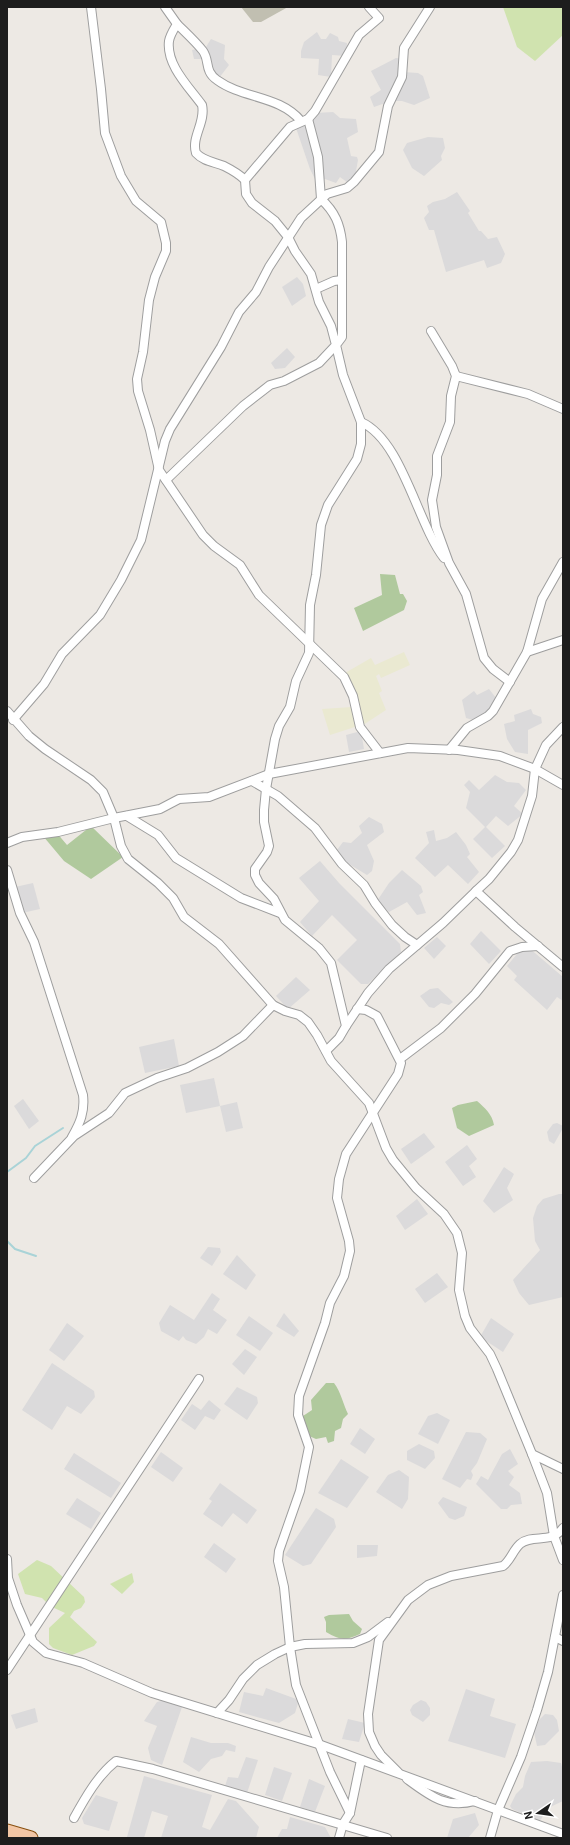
<svg xmlns="http://www.w3.org/2000/svg" width="570" height="1845" font-family="Roboto,sans-serif">
  <rect width="100%" height="100%" fill="#ede9e4"/>
  <g fill="#dbdadb">
    <path d="M317,32L321,39H326L330,33L338,37L339,41L347,43L346,56L332,55L331,77L318,75L319,59L301,58V51L304,42Z"/>
    <path d="M211,39L225,45L224,59L229,65L219,78L209,67V59H194L192,50L206,47Z"/>
    <path d="M396,58L404,59L403,72L418,73L423,76L430,98L414,105L402,101H391L374,107L370,97L381,90L371,71Z"/>
    <path d="M333,112L340,118L356,119L358,132L347,138L351,156L357,157L358,160L354,182L351,185L340,177L336,183L325,179H315L310,169L295,125L315,113Z"/>
    <path d="M428,137L443,138L445,148L441,156L442,160L424,176L412,168L403,150L407,143Z"/>
    <path d="M457,192L470,211L468,213L479,231H481L488,239L497,237L505,254L501,263L487,268L484,260L446,272L434,230H429L424,218L429,212L427,206L433,202L445,199Z"/>
    <path d="M297,277L303,284L306,296L292,306L282,287Z"/>
    <path d="M287,348L295,357L285,368L275,369L271,363Z"/>
    <path d="M489,689L496,698L491,709L479,719L473,720L466,718L462,700L474,691L477,695Z"/>
    <path d="M531,709L533,714L541,717L542,723L528,730V754L515,752L507,739L504,724L515,721L514,715Z"/>
    <path d="M361,731L364,749L349,752L346,735Z"/>
    <path d="M495,775L507,782L519,783L526,790L514,806L523,814L508,826L496,816L486,827L505,846L492,858L473,839L485,827L466,808L470,792L464,785L469,780L479,790Z"/>
    <path d="M369,817L382,824L384,832L367,845L374,861L372,871L367,875L344,861L337,850L343,842L351,843L362,833L359,826Z"/>
    <path d="M434,830L436,841L447,838L456,832L466,845L470,854L467,857L479,872L468,884L448,865L435,877L415,858L429,843L426,832Z"/>
    <path d="M320,861L339,883L400,944L401,952L368,984H361L337,960L357,940L332,915L312,936L300,922L319,901L299,878Z"/>
    <path d="M402,870L421,886L423,892L419,895L426,913L417,915L407,902L389,912L377,901L389,883Z"/>
    <path d="M33,883L40,909L22,913L15,887Z"/>
    <path d="M481,931L501,951L489,964L470,944Z"/>
    <path d="M437,937L446,946L434,959L424,948Z"/>
    <path d="M528,947L563,977V1001L557,997L547,1010L514,980L517,976L507,966L522,948Z"/>
    <path d="M296,977L310,990L288,1009L276,996Z"/>
    <path d="M438,988L453,1002L449,1005L441,1003L434,1008L429,1007L420,996L430,989Z"/>
    <path d="M174,1039L179,1066L145,1073L139,1047Z"/>
    <path d="M214,1078L220,1106L237,1102L243,1128L226,1132L220,1106L186,1113L180,1085Z"/>
    <path d="M23,1099L39,1121L29,1129L14,1106Z"/>
    <path d="M557,1123L563,1126V1128L554,1144L549,1141L547,1132L553,1124Z"/>
    <path d="M424,1133L435,1147L411,1164L401,1149Z"/>
    <path d="M467,1145L477,1159L469,1166L476,1177L463,1186L445,1162Z"/>
    <path d="M504,1167L514,1174L507,1188L513,1200L494,1213L483,1201Z"/>
    <path d="M559,1194H563V1297L529,1305L519,1293L513,1280L540,1250L535,1241L533,1218L537,1206L543,1199Z"/>
    <path d="M417,1199L428,1214L405,1230L396,1216Z"/>
    <path d="M208,1247L220,1248L221,1252L212,1266L200,1258Z"/>
    <path d="M237,1255L256,1275L246,1290L223,1274Z"/>
    <path d="M437,1273L448,1287L425,1303L415,1289Z"/>
    <path d="M212,1293L220,1299L213,1310L227,1320L217,1334L208,1329L204,1337L196,1344L186,1340L183,1336L179,1341L161,1331L159,1323L170,1305L194,1320Z"/>
    <path d="M284,1313L299,1331L294,1337L276,1326Z"/>
    <path d="M249,1316L273,1333L260,1351L236,1335Z"/>
    <path d="M491,1318L514,1334L503,1352L480,1337Z"/>
    <path d="M67,1323L84,1336L64,1361L49,1350Z"/>
    <path d="M245,1349L257,1357L244,1375L232,1364Z"/>
    <path d="M52,1363L94,1391L95,1397L81,1414L67,1406L52,1430L22,1410Z"/>
    <path d="M237,1387L257,1397L258,1403L247,1420L224,1404Z"/>
    <path d="M209,1400L221,1410L214,1420L205,1416L195,1430L181,1420L192,1404L201,1410Z"/>
    <path d="M437,1413L450,1420L438,1444L418,1434L428,1416Z"/>
    <path d="M360,1428L375,1439L365,1454L350,1444Z"/>
    <path d="M466,1432L480,1433L487,1439L477,1463L471,1471L473,1475L471,1480L467,1479L460,1488L442,1479Z"/>
    <path d="M419,1444L434,1451L435,1458L425,1469L407,1460V1451Z"/>
    <path d="M510,1449L518,1464L508,1471L514,1477L509,1485L520,1493L522,1504L511,1505L507,1509H501L476,1484L481,1476L488,1480L502,1454Z"/>
    <path d="M161,1452L183,1468L173,1482L151,1467Z"/>
    <path d="M74,1453L121,1483L111,1498L64,1469Z"/>
    <path d="M341,1459L369,1477L347,1508L318,1493Z"/>
    <path d="M399,1470L409,1477L408,1499L402,1509L376,1492L388,1475Z"/>
    <path d="M220,1483L257,1510L247,1524L233,1513L222,1527L203,1514L212,1501L209,1499Z"/>
    <path d="M443,1497L467,1507L464,1516L455,1520L449,1518L438,1503Z"/>
    <path d="M77,1498L101,1513L91,1529L66,1514Z"/>
    <path d="M316,1508L334,1519L336,1527L311,1564L303,1566L285,1555Z"/>
    <path d="M214,1543L236,1559L226,1573L204,1557Z"/>
    <path d="M357,1545H378L377,1556L357,1558Z"/>
    <path d="M266,1688L299,1700L295,1713L279,1723L239,1712L244,1692L263,1696Z"/>
    <path d="M466,1689L495,1699L490,1716L516,1724L505,1758L448,1741Z"/>
    <path d="M165,1700L182,1707L162,1765L151,1760L148,1748L157,1726L144,1721L157,1702Z"/>
    <path d="M421,1700L426,1702L430,1708V1715L423,1722L412,1715L410,1710L413,1705Z"/>
    <path d="M35,1708L38,1722L16,1729L11,1715Z"/>
    <path d="M545,1714L553,1715L557,1720L559,1731L545,1745L537,1746L534,1732L539,1720Z"/>
    <path d="M348,1719L365,1723L359,1742L342,1739Z"/>
    <path d="M191,1737L211,1743H228L236,1746L235,1752L226,1750L222,1756L211,1759L199,1772L183,1762Z"/>
    <path d="M246,1757L258,1760L247,1793L225,1786L228,1777L238,1778Z"/>
    <path d="M547,1761L561,1763L563,1771V1801L546,1809L542,1818L539,1821L512,1809L510,1806L516,1794L523,1787L525,1776L531,1762Z"/>
    <path d="M274,1767L292,1773L282,1801L265,1795Z"/>
    <path d="M144,1776L212,1795L202,1827L210,1830L228,1799L236,1801L259,1827L256,1838H161L168,1816L152,1811L144,1838L127,1837Z"/>
    <path d="M309,1779L325,1786L315,1812L300,1807Z"/>
    <path d="M96,1795L118,1802L109,1831L84,1824L82,1818Z"/>
    <path d="M475,1813L479,1825L468,1838H447L453,1819Z"/>
    <path d="M290,1817L325,1827L331,1838H277L282,1829H287Z"/>
  </g>
  <path fill="#c1bfb1" d="M241,7H288L261,22H253Z"/>
  <g fill="#eae9d1">
    <path d="M404,652L410,665L381,678L379,674L376,676L382,691L379,693L386,710L363,725L345,673L371,658L375,665Z"/>
    <path d="M352,707L358,726L330,735L322,709Z"/>
  </g>
  <g fill="#d0e3af">
    <path d="M503,7H563V35L535,61L517,47Z"/>
    <path d="M37,1560L51,1566L84,1597L85,1602L81,1608L74,1611L70,1617L97,1642L94,1646L72,1655L53,1648L49,1644V1628L65,1613L50,1606L42,1598L25,1594L18,1574Z"/>
    <path d="M132,1573L134,1582L122,1594L110,1584Z"/>
  </g>
  <g fill="#b0c99d">
    <path d="M380,574L395,575L400,594H403L407,601L404,610L363,631L354,608L382,595Z"/>
    <path d="M91,826L123,857L91,879L64,861L43,836L56,832L67,845Z"/>
    <path d="M477,1101C485,1108 492,1114 494,1125L469,1136L457,1128L452,1108L458,1105Z"/>
    <path d="M326,1383H334C341,1392 343,1404 348,1414L343,1419L341,1428L335,1431L334,1441L328,1443L326,1437L316,1439L309,1436L303,1416L312,1410L311,1400Z"/>
    <path d="M349,1614L353,1621L362,1629L360,1634C345,1641 340,1640 326,1632V1622L324,1617L329,1615Z"/>
  </g>
  <g fill="none" stroke-linecap="round" stroke-linejoin="round">
    <g stroke="#a9d3d7" stroke-width="2">
      <path d="M7,1172L26,1158L35,1146L63,1128"/>
      <path d="M7,1241L15,1249L36,1256"/>
    </g>
    <defs>
      <g id="street">
        <path d="M91,7L101,89L105,133L121,176L136,201L161,222L166,243V251L155,277L149,300L143,352L137,379L138,391L150,430L159,470L203,535L214,546L240,565L259,595L344,677L353,696L360,727L380,753"/>
        <path d="M165,7L177,24C174,29 170,35 169,41C166,65 189,87 202,105C206,122 191,137 196,153C203,161 214,162 224,166C232,170 239,174 245,180L246,194L252,203L275,221L288,237L295,251L311,274L319,302L331,326L336,345L319,363L284,381L270,385L243,406L166,480"/>
        <path d="M177,24C186,33 195,41 203,51C210,61 204,71 217,80C243,99 279,95 301,121"/>
        <path d="M308,119L318,157L321,199C335,212 340,224 342,242V337L336,345L343,375L361,422V444L357,459L328,505L321,525L316,575L310,605L309,653L296,681L290,707L279,726L275,739L266,789L264,810V822L269,846L267,852L255,869V875L259,883L274,899L285,920L319,948L331,963L346,1026L339,1038L326,1051"/>
        <path d="M245,180L290,127L308,119L315,111L359,35L379,18L369,7"/>
        <path d="M316,289L334,281L342,280"/>
        <path d="M431,331L452,366L456,376L451,396L450,422L437,456V475L432,500L436,527L449,563L466,594L484,658L493,669L510,682"/>
        <path d="M456,376L528,394L563,409"/>
        <path d="M361,422C402,440 417,523 444,558"/>
        <path d="M527,652L563,640"/>
        <path d="M7,711L29,736L45,749L91,780L103,792L114,818L121,846L128,859L158,883L173,898L184,917L219,944L273,1005L285,1011L299,1015L308,1022L317,1035L331,1061L369,1103L386,1148L393,1160L416,1188L444,1214L457,1233L462,1253L459,1290L465,1316L470,1328L490,1354L497,1369L532,1454L563,1469"/>
        <path d="M13,720L44,684L62,654L100,615L121,580L141,540L165,441L170,429L221,347L239,312L256,292L269,267L301,218L327,194L347,188L354,182L379,152L388,106L402,77L404,48L430,7"/>
        <path d="M563,727L546,745L535,769L532,796L518,840L511,852L489,879L476,891L515,927L563,967"/>
        <path d="M449,750L467,728L488,716L493,711L527,652L542,599L563,562"/>
        <path d="M252,781L278,796L315,828L342,864L364,885L375,903L392,925L405,937L417,945"/>
        <path d="M127,816L158,835L176,858L241,898L280,913"/>
        <path d="M7,843L22,837L58,832L114,818L160,809L179,799L209,797L269,774L408,748L458,750L500,756L535,769L563,785"/>
        <path d="M7,870L20,913L34,942L83,1095C85,1112 80,1123 72,1137"/>
        <path d="M346,1026L368,993L389,969L443,923L476,891"/>
        <path d="M400,1059L441,1028L475,994L510,951L522,947L538,946"/>
        <path d="M34,1178L74,1136L109,1113L125,1093L157,1078L187,1068L218,1052L243,1036L273,1005"/>
        <path d="M532,1454L547,1493L554,1536L563,1560"/>
        <path d="M7,1559L8,1578L17,1605L33,1642L46,1653L83,1663L152,1693L321,1745L563,1834"/>
        <path d="M555,1637L563,1641"/>
        <path d="M7,1670L199,1379"/>
        <path d="M217,1713L229,1700L243,1679L257,1665L275,1654L290,1647L305,1644L353,1643L368,1637L388,1622"/>
        <path d="M398,1772L381,1755L375,1746L369,1732L368,1714L379,1640L408,1600L428,1585L451,1576L503,1566C511,1560 513,1550 520,1544C533,1533 551,1545 563,1528"/>
        <path d="M407,1779C430,1796 446,1809 475,1801"/>
        <path d="M350,1813L330,1772L296,1685L290,1647L284,1587L278,1561L279,1551L300,1491L309,1447L298,1415L299,1396L325,1323L330,1303L344,1276L350,1251L349,1241L337,1198L339,1179L346,1154L398,1074L401,1063L377,1016L366,1010L357,1009"/>
        <path d="M74,1818C85,1798 98,1775 116,1761L153,1769L387,1838"/>
        <path d="M339,1838L343,1824L350,1813L361,1760"/>
        <path d="M490,1838L498,1810L521,1757L537,1710L548,1672L563,1595"/>
      </g>
      <path id="primary" d="M7,1831L31,1838"/>
    </defs>
    <use href="#street" stroke="#9e9e9e" stroke-width="10"/>
    <use href="#primary" stroke="#874f0f" stroke-width="15"/>
    <use href="#street" stroke="#fff" stroke-width="8"/>
    <use href="#primary" stroke="#f2c6a5" stroke-width="13"/>
  </g>
  <rect width="570" height="1845" fill="none" stroke="#1d1d1d" stroke-width="16"/>
  <g transform="translate(538 1813) rotate(257)" stroke="#ffffff" stroke-width="3" paint-order="stroke">
  <path d="M0-3L7 15L0 10L-7 15Z" fill="#1d1d1d"/>
  <text y="-6" font-size="11" font-weight="bold" text-anchor="middle" fill="#1d1d1d">N</text>
  </g>
</svg>
